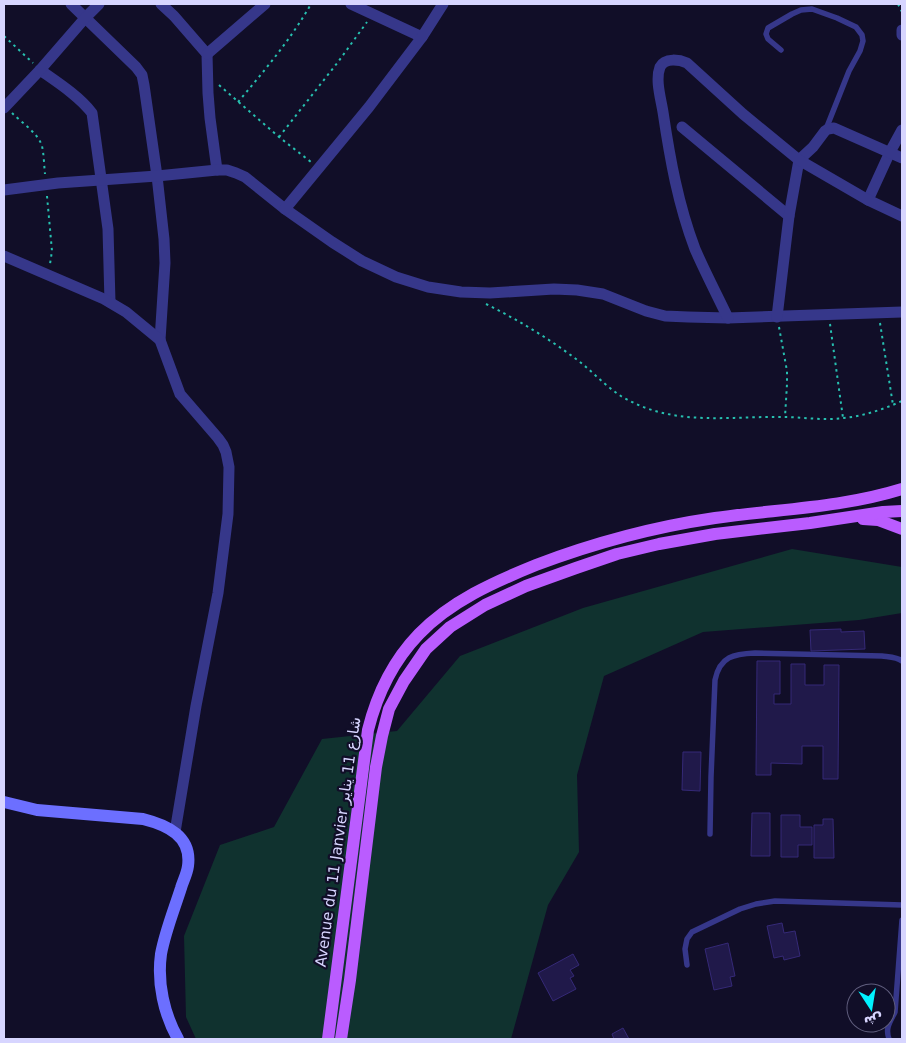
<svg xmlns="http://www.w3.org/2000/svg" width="906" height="1043" font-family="'DejaVu Sans',Cairo,sans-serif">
  <rect width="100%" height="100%" fill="#110e28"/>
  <path fill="#10322f" d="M792,549L902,567V613L859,620L703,632L604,676L577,775L579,852L548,905L511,1039H196L186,1017L184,936L220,845L274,827L322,739L397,731L460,656L583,608Z"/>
  <g fill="#20194a" stroke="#352977">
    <path d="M841,629V632L864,631L865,649L811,651L810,630Z"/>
    <path d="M757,661H780V694H774V704H791V664H805V685H824V665H839L838,779H823V746H802V764L771,763V775H756Z"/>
    <path d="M683,752H701L700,791L682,790Z"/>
    <path d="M752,813H770V856H751Z"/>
    <path d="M781,815H800V827H812V845H798V857H781Z"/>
    <path d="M823,819H833L834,858H814V825H823Z"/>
    <path d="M782,923L784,933L795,931L800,956L784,960L783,956L774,958L767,926Z"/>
    <path d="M728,943L735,976L730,977L732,986L714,990L705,949Z"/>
    <path d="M573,954L579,965L570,970L574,976L570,978L576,989L553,1001L538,973Z"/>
    <path d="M623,1028L629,1039H614L612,1034Z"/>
  </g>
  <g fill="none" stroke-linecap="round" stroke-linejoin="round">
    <g stroke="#27c0b0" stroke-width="2" stroke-dasharray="2.5 4" stroke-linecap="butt">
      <path d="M898,4L902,12"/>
      <path d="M4,36L33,63"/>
      <path d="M219,85L279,137L311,162"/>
      <path d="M238,102C265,70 291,39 311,4"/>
      <path d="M12,113C22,123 38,133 42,146C44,155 44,165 45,174"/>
      <path d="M279,137L338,62L367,22"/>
      <path d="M47,196L52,251L50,264"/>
      <path d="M486,304C518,320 548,338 576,359C595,373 609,391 630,401C678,426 732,416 783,417C803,417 824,421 844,418C864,416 884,409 902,401"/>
      <path d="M880,323L893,405"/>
      <path d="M830,324L843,418"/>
      <path d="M779,327L787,371V384L785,417"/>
    </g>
    <g stroke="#36378a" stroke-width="5.5">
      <path d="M781,50L768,39L766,34L768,28L792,14L801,10L812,9L837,18L856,27L862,35L863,41L860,51L849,71L826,129"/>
      <path d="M710,834L711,777L715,680C720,656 734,654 755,653L882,656C889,657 897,657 902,661"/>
      <path d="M687,965L685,949L687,939L692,932L740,909L756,904L775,901L902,905"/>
      <path d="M889,1039C885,1028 890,1022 895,1012L902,920"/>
    </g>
    <g stroke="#36378a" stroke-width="11">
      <path d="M71,4L136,67L142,75L144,85L157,176L164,239L165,263L160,340"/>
      <path d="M161,4L174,16L207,54L208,93L210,118L217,170"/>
      <path d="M351,4L422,37"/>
      <path d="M902,30V35"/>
      <path d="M207,54L265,4"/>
      <path d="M40,70C57,82 79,96 92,113L108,229L110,302"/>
      <path d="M4,108L40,70L86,17L99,4"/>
      <path d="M682,127L789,216"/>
      <path d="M4,190L58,183L157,176L217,170H227L236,173L245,177L285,209L332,242L362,261L396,277L428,287L461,292L490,293L554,289L577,290L603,294L646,311L665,316L688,317L728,318L902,312"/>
      <path d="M868,200L890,152L902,130"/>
      <path d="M285,209L369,107L422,37L443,4"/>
      <path d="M4,256L104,299L126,312L160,340L180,394L218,438L223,445L226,452L229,467L228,514L218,593L196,706L175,832"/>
      <path d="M777,317L789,216L799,160L813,147L825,131L828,129L834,128L902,158"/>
      <path d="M728,318C717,295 705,272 695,249C678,204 670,159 663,112C661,99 655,80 660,67C665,57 680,60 687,63L743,114L799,160L868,200L902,216"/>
    </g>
    <path stroke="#6c6fff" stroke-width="12" d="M4,802L37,810L143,819C167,825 192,836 188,866C187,874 183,881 181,888C174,910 165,932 161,954C157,983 164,1014 178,1039"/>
    <g stroke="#ba5cff" stroke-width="12">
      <path d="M863,519L878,520L902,529"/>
      <path d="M328,1039L368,730C377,694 393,661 419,634C451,601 494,582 536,565C594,543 653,527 715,518C778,509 841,508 902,489"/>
      <path d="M341,1039L350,980L376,767L382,736L389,709L404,681L426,649L450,627L485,605L526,586L576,568L617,554L659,544L715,534L810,523L883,512L902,511"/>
    </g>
  </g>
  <g text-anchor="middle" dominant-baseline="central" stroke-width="4.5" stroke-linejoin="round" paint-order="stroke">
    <g font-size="15" fill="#d7d5ff" stroke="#110e28">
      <text transform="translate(338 842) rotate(-82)">Avenue du 11 Janvier شارع 11 يناير</text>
    </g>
  </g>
  <rect width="906" height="1043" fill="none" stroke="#d7d5ff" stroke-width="10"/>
  <g transform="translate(871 1008) rotate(168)"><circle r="24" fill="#110e28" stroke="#605e7e"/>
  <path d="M0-4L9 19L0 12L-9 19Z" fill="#01f2ff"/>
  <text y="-8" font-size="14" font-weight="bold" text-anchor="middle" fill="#d7d5ff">ش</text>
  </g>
</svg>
